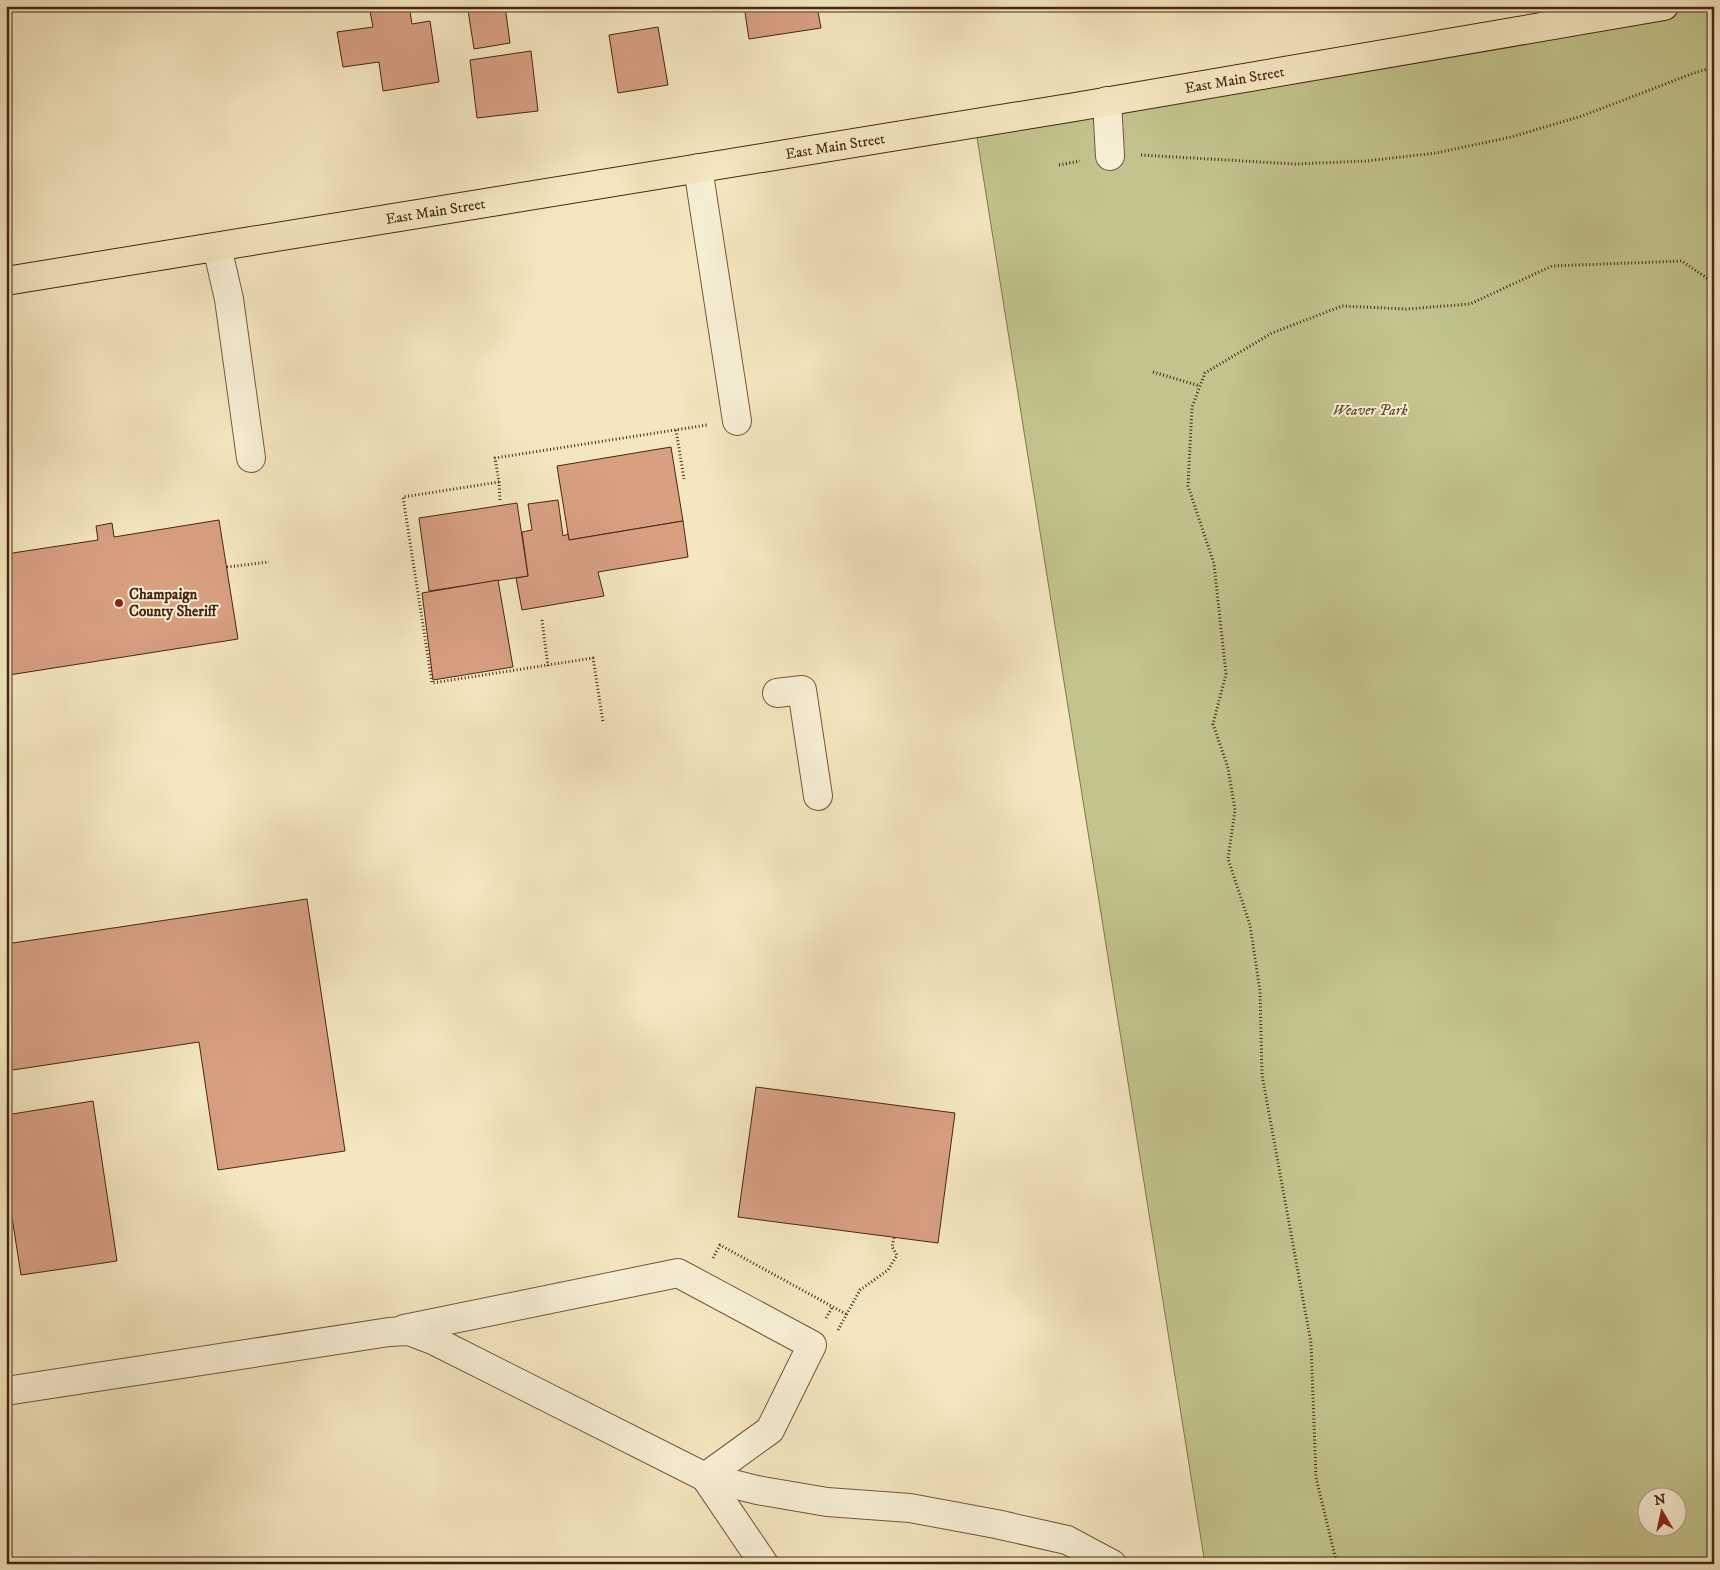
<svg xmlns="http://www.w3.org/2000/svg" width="1720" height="1570" font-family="'IM FELL DW Pica',serif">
  <rect width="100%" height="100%" fill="#f4e7bf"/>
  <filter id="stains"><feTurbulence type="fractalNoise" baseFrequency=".004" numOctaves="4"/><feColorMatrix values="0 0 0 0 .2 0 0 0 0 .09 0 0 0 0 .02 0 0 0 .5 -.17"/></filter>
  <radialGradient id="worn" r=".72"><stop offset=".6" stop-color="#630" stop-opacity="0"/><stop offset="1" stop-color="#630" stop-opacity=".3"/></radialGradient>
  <path fill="#c2c38d" stroke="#857451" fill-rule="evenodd" d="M1706,6H1714V1564H1205L975,125ZM1648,1498H1678V1528H1648Z"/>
  <g fill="#d89f81" stroke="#482615">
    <path d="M369,6H409L412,24L430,21L439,82L383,91L379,62L343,67L337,32L373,27Z"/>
    <path d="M490,6H505L510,43L474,49L468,10Z"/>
    <path d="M693,6H738V7L694,12Z"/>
    <path d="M744,6H817L821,28L749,39Z"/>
    <path d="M658,27L668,85L618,93L609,35Z"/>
    <path d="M531,51L538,111L477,118L470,60Z"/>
    <path d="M671,447L683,521L569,540L557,466Z"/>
    <path d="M558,500L563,536L568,534L569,540L683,521L688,557L598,572L604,596L522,610L516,578L528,576L522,532L532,530L528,504Z"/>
    <path d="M517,503L528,576L429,591L419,518Z"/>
    <path d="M219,520L238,639L9,675L6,658V554L98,540L96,526L112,523L114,537Z"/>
    <path d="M498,580L513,667L433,680L422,593Z"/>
    <path d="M307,899L345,1151L218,1170L199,1042L6,1071V944Z"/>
    <path d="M756,1087L955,1113L938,1243L738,1217Z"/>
    <path d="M93,1101L117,1261L21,1275L6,1179V1115Z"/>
  </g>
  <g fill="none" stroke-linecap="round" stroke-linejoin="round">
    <defs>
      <g id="minor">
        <path d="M1107,101L1110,156"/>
        <path d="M698,168L737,421"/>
        <path d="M217,247L229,299L251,458"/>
        <path d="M777,693L802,690L818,796"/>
        <path d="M404,1329L678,1273L812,1345L770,1430L705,1477"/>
        <path d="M6,1391L389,1332L409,1331L435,1341L705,1477L757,1490L827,1502L910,1508L996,1524L1067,1540L1112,1564"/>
        <path d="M705,1477L764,1564"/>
      </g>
      <g id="major">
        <path id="s1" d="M6,281L1075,107L1664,6"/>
      </g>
    </defs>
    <use href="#minor" stroke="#735640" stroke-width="30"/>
    <use href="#major" stroke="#482615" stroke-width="30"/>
    <g stroke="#482615" stroke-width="3" stroke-dasharray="1 2.5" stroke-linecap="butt">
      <path d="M1141,155L1295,164L1366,161L1436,153L1511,137L1582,116L1694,73L1714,67"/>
      <path d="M1059,165L1080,161"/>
      <path d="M1153,372L1200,386"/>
      <path d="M676,430L684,479"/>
      <path d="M499,482L403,497L432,683L593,658L603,722"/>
      <path d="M500,500L499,482L495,458L707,425"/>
      <path d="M227,567L269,562"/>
      <path d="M542,620L548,666"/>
      <path d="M6,739L9,753"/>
      <path d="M713,1258L720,1245L846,1314"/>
      <path d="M826,1318L833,1306"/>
      <path d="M838,1330L860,1290L888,1270L897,1255L892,1247L894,1237"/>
      <path d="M1337,1564L1316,1478L1311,1343L1262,1075L1260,991L1250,925L1228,859L1235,810L1228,768L1213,724L1226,674L1214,564L1188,486L1192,407L1205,373L1272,333L1342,306L1406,309L1470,304L1552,266L1682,261L1714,283"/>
    </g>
    <use href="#minor" stroke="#f8efd5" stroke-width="28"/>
    <use href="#major" stroke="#f4e7bf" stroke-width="28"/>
  </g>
  <circle fill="#8f2418" stroke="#f8efd5" stroke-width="2" cx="119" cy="603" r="5"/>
  <g text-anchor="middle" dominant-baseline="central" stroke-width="4" stroke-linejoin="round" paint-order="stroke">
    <g font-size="15" fill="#482615" stroke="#f8efd5">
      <text stroke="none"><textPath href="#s1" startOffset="1245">East Main Street</textPath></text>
      <text stroke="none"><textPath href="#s1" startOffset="840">East Main Street</textPath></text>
      <text stroke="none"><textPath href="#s1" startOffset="435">East Main Street</textPath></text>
    </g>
    <g font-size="15" font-style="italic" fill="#664d33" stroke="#f8efd5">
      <text x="1370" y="410">Weaver Park</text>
    </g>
    <g font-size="15" font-weight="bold" fill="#482615" stroke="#f8efd5" text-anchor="start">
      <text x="129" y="594">Champaign<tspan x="129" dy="17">County Sheriff</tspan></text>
    </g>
  </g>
  <rect width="1720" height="1570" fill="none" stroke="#f4e7bf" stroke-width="25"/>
  <rect x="8" y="8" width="1705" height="1555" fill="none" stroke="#482615" stroke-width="2.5"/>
  <rect x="12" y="12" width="1695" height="1545" fill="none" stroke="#482615"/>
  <g transform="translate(1662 1512) rotate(351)"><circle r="24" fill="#f8efd5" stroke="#b29f88"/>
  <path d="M0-4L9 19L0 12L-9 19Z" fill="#8f2418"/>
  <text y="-8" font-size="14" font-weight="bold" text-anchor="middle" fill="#482615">N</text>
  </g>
  <rect width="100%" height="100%" filter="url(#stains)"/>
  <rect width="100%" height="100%" fill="url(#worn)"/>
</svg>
